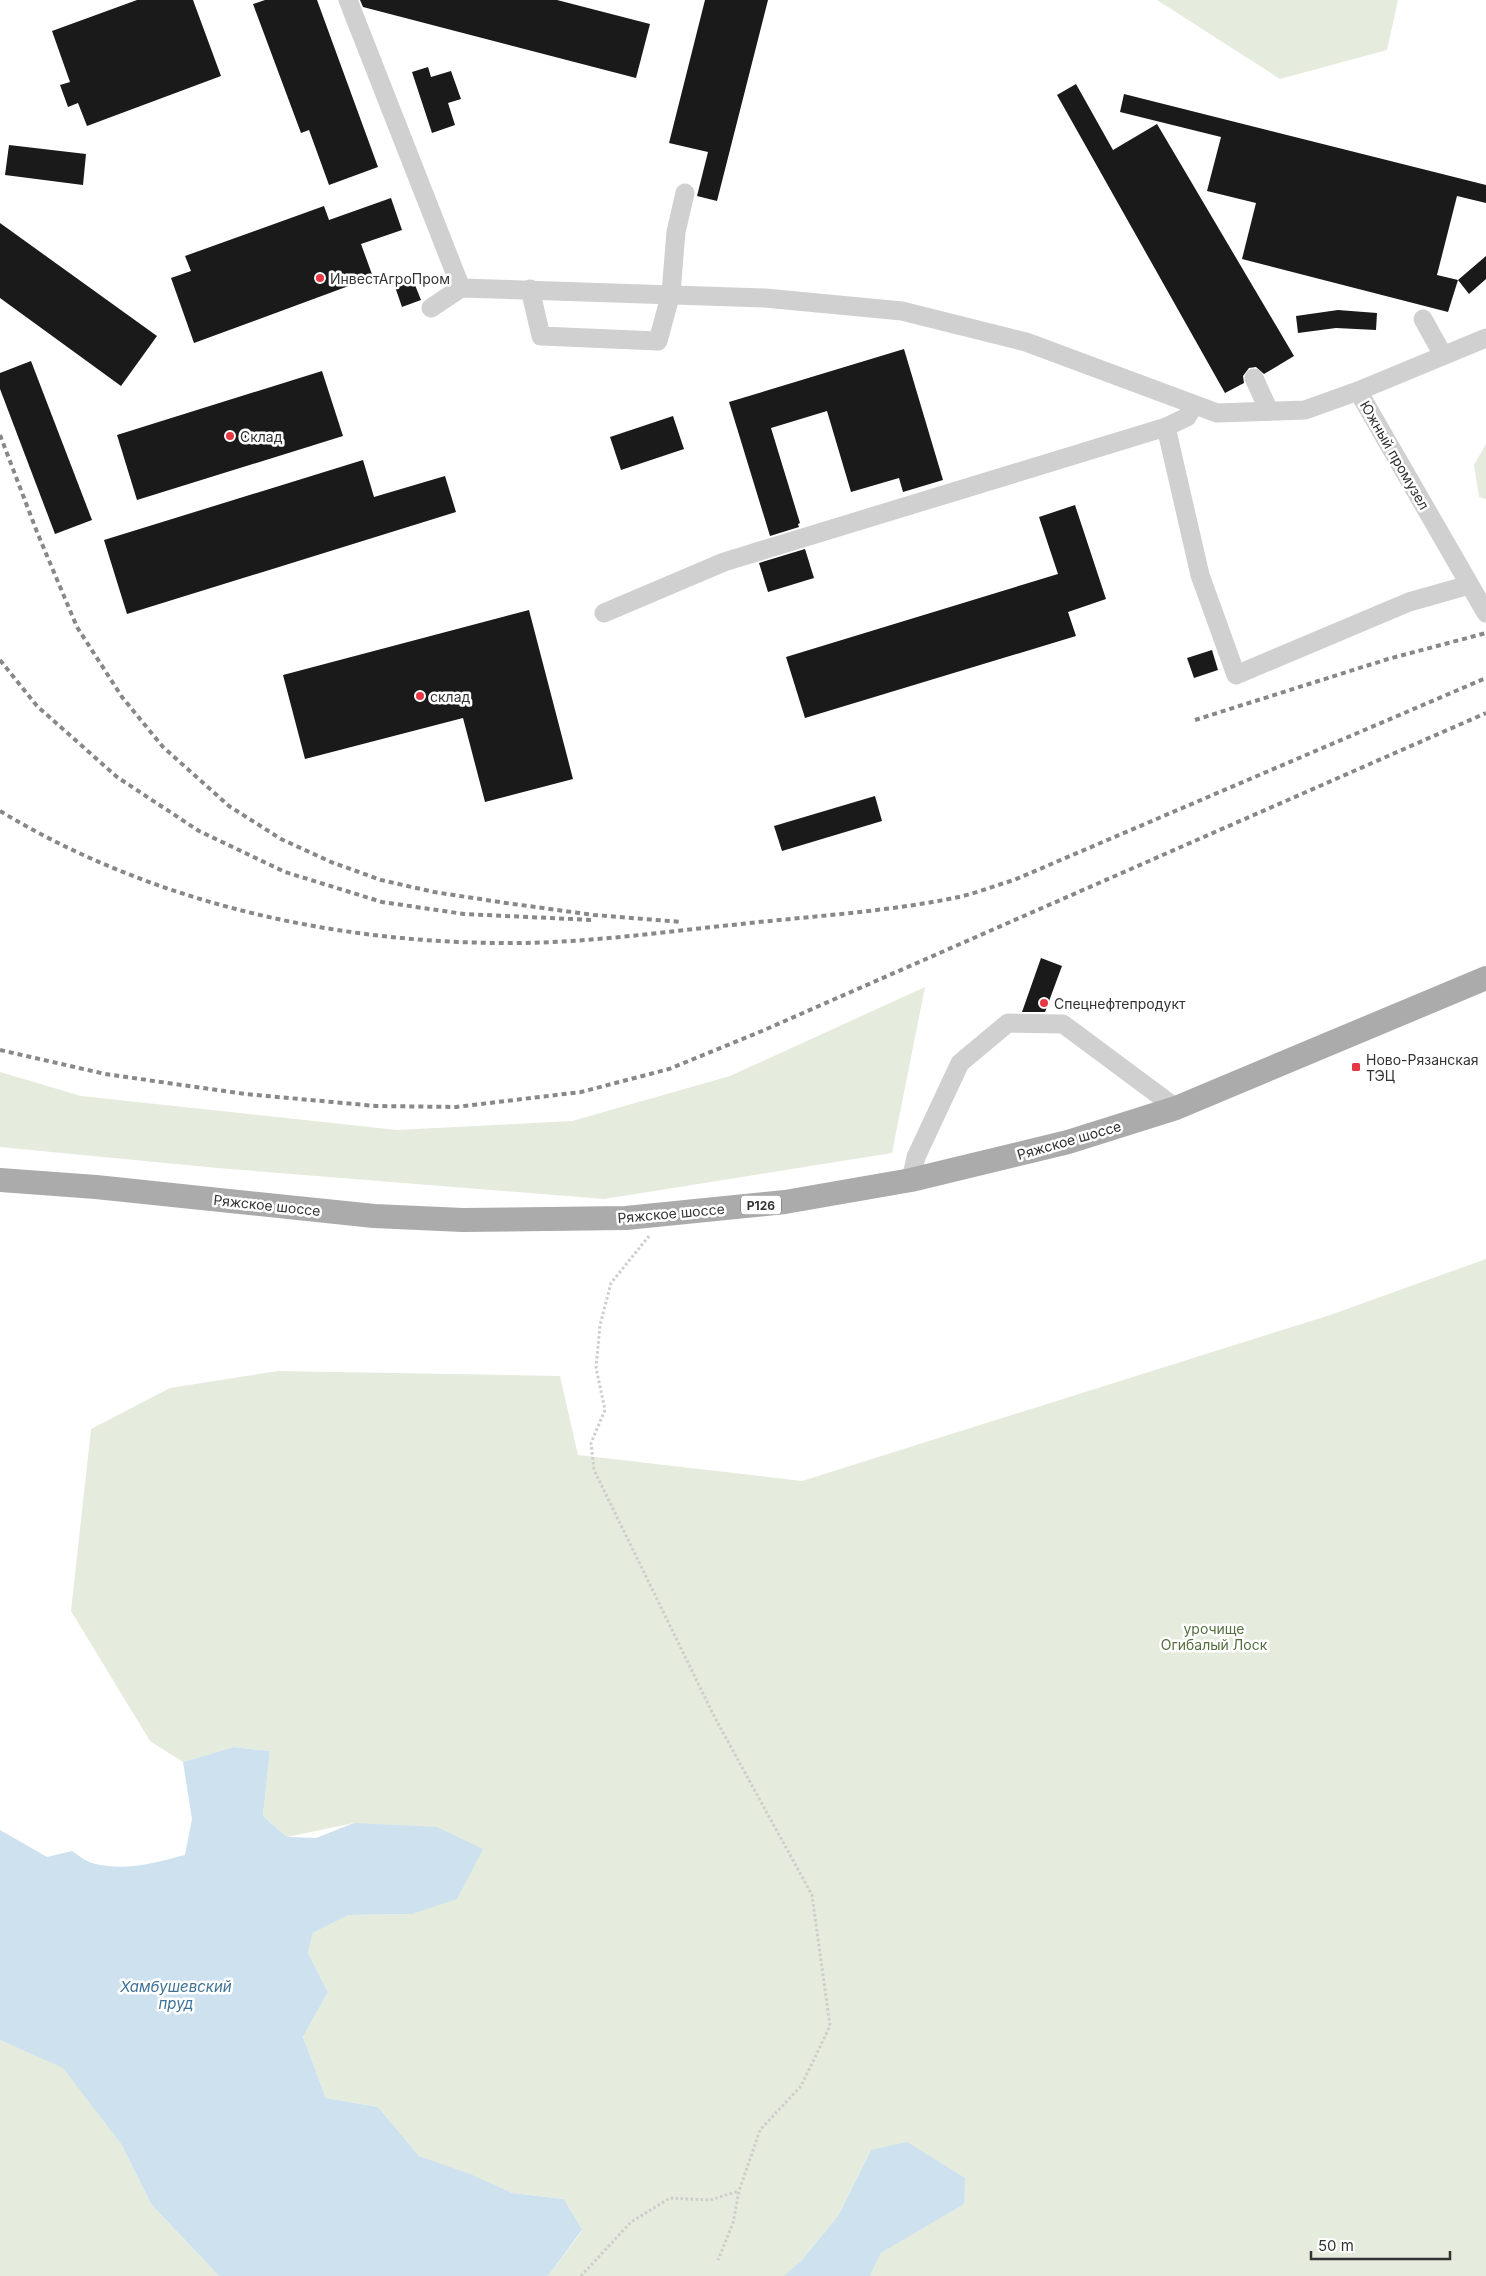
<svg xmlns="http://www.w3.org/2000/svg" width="1486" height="2276" font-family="Inter,sans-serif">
  <rect width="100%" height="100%" fill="#fff"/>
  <g fill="#e5ecde">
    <path d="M1157,0H1398L1387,50L1280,79Z"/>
    <path d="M1486,444V499L1479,497L1474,465Z"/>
    <path d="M925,987L892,1153L604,1199L217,1168L0,1147V1072L81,1096L397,1130L572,1121L730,1076Z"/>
    <path d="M1486,1259V2276H870L881,2253L964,2203L871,2150L838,2216L801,2261L785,2276H548L582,2231L564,2199L512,2193L419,2156L378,2107L326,2098L303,2037L328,1992L308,1953L313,1933L349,1915L412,1914L354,1823L287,1837L263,1816L270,1751L234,1747L183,1762L150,1741L71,1611L91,1429L170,1388L278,1371L560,1376L578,1455L802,1481L1330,1315Z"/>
    <path d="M0,2040L63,2067L121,2144L151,2204L219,2276H0Z"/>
  </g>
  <g fill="#cee1ee">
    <path d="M234,1747L270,1751L263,1816L287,1837L316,1838L354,1823L437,1827L483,1849L457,1899L412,1914L349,1915L313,1933L308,1953L328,1992L303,2037L326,2098L378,2107L419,2156L470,2174L512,2193L564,2199L582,2230L548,2276H219L151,2204L121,2144L63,2068L0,2040V1830L47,1857L72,1851C78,1855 85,1861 92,1863C124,1872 154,1863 185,1855L192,1819L183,1762Z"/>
    <path d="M907,2142L965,2178L964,2204L881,2253L870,2276H784L801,2261L838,2216L871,2150Z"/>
  </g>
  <g fill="#1a1a1a">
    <path d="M137,0H193L221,76L87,126L78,103L68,107L60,85L70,82L52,31Z"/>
    <path d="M265,0H317L378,167L329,185L309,130L301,133L253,4Z"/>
    <path d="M360,0H557L650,24L636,78L363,7Z"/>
    <path d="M705,0H768L717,201L697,196L708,152L669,143Z"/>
    <path d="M428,67L431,77L451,71L461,99L448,103L455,125L432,133L412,72Z"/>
    <path d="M1076,84L1113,150L1157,124L1294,356L1264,374L1256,367L1249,368L1243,376L1244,383L1225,393L1057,95Z"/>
    <path d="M1124,94L1486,185V203L1457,196L1437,275L1458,280L1448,312L1242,259L1256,203L1207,191L1221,137L1120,112Z"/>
    <path d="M9,145L86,154L83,185L5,175Z"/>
    <path d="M391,198L402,230L361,244L373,277L194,343L171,278L191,271L185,256L324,206L329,220Z"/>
    <path d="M0,223L157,336L121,386L0,298Z"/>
    <path d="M1486,256V279L1469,294L1458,280Z"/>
    <path d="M411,275L421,300L402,307L393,281Z"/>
    <path d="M1338,310L1377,313L1376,330L1336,328L1298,333L1296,316Z"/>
    <path d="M904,349L943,480L903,492L899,478L851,492L827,411L771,428L800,523L798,524L799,527L770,536L729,402Z"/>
    <path d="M31,361L92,520L55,534L0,389V373Z"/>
    <path d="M322,371L343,436L137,500L117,435Z"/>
    <path d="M673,416L684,449L621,470L610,437Z"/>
    <path d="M363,460L374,497L445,476L456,512L127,614L104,540Z"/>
    <path d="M1075,505L1106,599L1068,612L1076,636L805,718L786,657L1058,574L1039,517Z"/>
    <path d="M805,549L814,578L768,592L759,563Z"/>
    <path d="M529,610L573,779L485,802L463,718L305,759L283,675Z"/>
    <path d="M1212,650L1218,670L1194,678L1187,658Z"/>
    <path d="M875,796L882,821L782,851L774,826Z"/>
    <path d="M1041,958L1062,966L1045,1012H1022Z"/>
  </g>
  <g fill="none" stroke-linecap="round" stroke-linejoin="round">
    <g stroke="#cdcdcd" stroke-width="3" stroke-dasharray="2.5 2.5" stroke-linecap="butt">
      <path d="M649,1236L611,1283L600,1325L596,1368L605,1410L591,1443L594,1470L715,1718L812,1895L830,2026L801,2086L760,2130L739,2191L733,2223L718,2260"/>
      <path d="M581,2276L631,2222L670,2198L710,2200L739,2191"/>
    </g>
    <g stroke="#d0d0d0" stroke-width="19">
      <path d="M348,0L461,288"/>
      <path d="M530,289L541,336L658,341L671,293L676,232L685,193"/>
      <path d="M431,308L461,288L765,298L902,311L1026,342L1217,413L1305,410L1358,391"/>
      <path d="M1423,319L1443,355"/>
      <path d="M1486,338L1358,391L1486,613"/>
      <path d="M1254,378L1269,411"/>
      <path d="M1166,427L1200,575L1236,675L1409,602L1469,585"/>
      <path d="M604,613L724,562L1166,427L1187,417L1194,405"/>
      <path d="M911,1180L916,1157L960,1063L1008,1023L1063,1024L1176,1108"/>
    </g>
    <path stroke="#ababab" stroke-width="24" d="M0,1180L96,1187L374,1216L463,1220L626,1218L785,1202L911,1180L1068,1142L1176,1108L1486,978"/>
    <g stroke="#888" stroke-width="4" stroke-dasharray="5 4" stroke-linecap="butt">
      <path d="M0,435L37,532L77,627L122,697L163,747L229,806L281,839L331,862L381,880L434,892L506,903L594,915L682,922"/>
      <path d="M0,660L37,706L117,777L199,831L285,872L382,902L464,914L592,920"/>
      <path d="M1195,720L1388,659L1486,633"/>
      <path d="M0,811C149,901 327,942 501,943C581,944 661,932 741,924C812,916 884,912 954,898C974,894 994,886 1014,880L1486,678"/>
      <path d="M0,1050L105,1074L245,1094L376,1106L456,1107L581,1092L669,1069L762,1031L1486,713"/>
    </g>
  </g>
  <g fill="#e63843" stroke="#fff" stroke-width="2">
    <circle cx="320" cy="278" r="5"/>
    <circle cx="230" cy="436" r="5"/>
    <circle cx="420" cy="696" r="5"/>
    <circle cx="1044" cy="1003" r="5"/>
    <rect x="1351" y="1062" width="10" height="10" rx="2.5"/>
  </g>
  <g text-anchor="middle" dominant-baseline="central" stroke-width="5" stroke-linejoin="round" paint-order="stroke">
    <rect fill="#fff" stroke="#707070" stroke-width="1" x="741" y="1195.5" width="40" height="19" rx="4"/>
    <g font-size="12" font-weight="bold" fill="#333">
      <text x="761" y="1205">Р126</text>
    </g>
    <g font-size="14" fill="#333" stroke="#fff" text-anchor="start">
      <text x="330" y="278">ИнвестАгроПром</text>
      <text x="240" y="436">Склад</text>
      <text x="430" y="696">склад</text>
      <text x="1054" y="1003">Спецнефтепродукт</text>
      <text x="1366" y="1059">Ново-Рязанская<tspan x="1366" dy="16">ТЭЦ</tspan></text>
    </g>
    <g font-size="14" fill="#333" stroke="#fff">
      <text transform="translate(1395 455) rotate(60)">Южный промузел</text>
      <text transform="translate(1069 1140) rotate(-16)">Ряжское шоссе</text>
      <text transform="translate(267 1205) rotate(6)">Ряжское шоссе</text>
      <text transform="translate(671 1213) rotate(-5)">Ряжское шоссе</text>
    </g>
    <g font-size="14" fill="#556f3f" stroke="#fff">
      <text x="1214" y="1628">урочище<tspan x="1214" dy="16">Огибалый Лоск</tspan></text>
    </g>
    <g font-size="15" font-style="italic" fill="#3f7396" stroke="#fff">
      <text x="176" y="1986">Хамбушевский<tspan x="176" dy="17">пруд</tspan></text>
    </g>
  </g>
  <path d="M1311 2251v8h139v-8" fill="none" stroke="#333333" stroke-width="2.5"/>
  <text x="1318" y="2251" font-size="15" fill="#333333" stroke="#ffffff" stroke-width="4" paint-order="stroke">50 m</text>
</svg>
